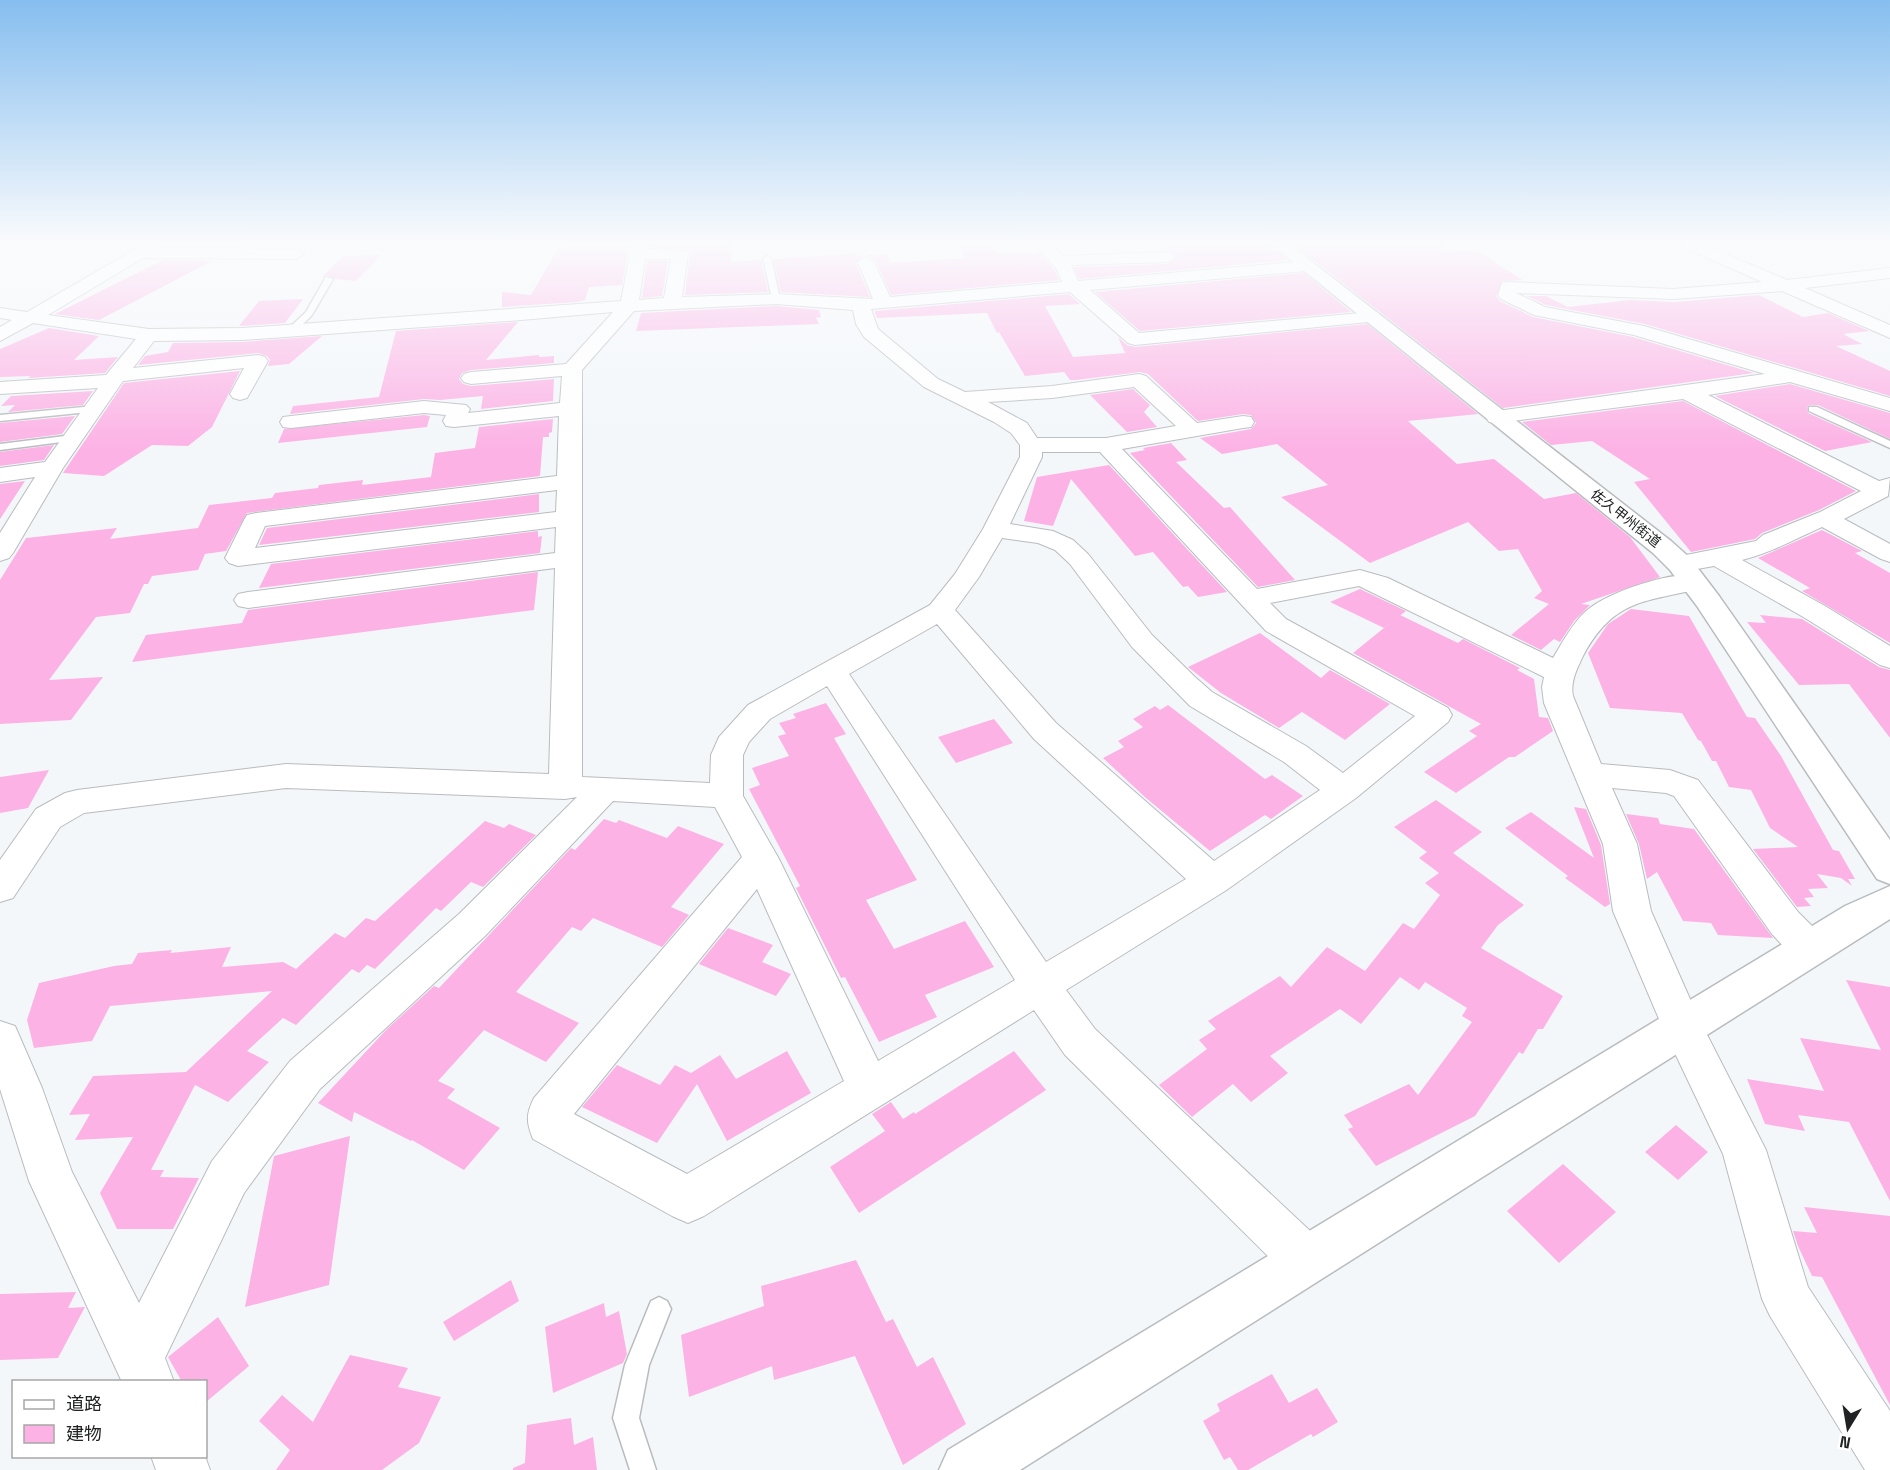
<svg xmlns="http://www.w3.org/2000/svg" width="1890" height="1470" font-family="'Space Grotesk','Noto Sans JP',sans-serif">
  <rect width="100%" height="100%" fill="#f3f7fa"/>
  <g fill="#fcb2e5">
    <path d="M650,244H733L731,262L761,260L768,292L685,295L690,254L688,250L650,247Z"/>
    <path d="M979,244H992L998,254L1040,253L1054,269L1059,280L891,295L876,261L867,255L887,254L890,263L966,258L959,245Z"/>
    <path d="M1164,244H1269L1288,260L1079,279L1074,267L1168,264L1178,256L1165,250L1162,247H1167Z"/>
    <path d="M1293,244H1444L1445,251L1475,249L1522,280L1502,281L1496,296L1500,301L1533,317L1633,337L1754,373L1503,408Z"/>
    <path d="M629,246L622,285L589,287L585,300L577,302L502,307V292L531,295L559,247Z"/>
    <path d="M857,253L856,256L864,255L856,263L870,297L781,292L773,259Z"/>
    <path d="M381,255L356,281L335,279L327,275L321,278L343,256Z"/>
    <path d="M163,260L212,261L99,320L55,314Z"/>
    <path d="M647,261H668L662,296L642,298Z"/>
    <path d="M1304,273L1351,312L1140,331L1095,292Z"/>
    <path d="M1069,294L1080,304L1045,306L1073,357L1125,353L1118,337L1127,345L1135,347L1367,324L1478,414L1408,421L1457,464L1494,459L1544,499L1576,493L1630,537L1660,577L1581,604L1590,605L1574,621L1560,642L1554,639L1541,650L1511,635L1549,604L1534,598L1542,591L1518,549L1499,551L1468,522L1370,563L1281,497L1328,485L1277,444L1222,454L1200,438L1251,429L1256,423L1251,415L1243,414L1198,421L1148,374L1140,372L1076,380H1070L1064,372L1025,376L999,332L997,333L987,313L877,318L875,313V311Z"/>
    <path d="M1759,295L1803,317L1828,313L1869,331L1843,334L1862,344L1836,346L1890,371V396L1645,324L1546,305L1527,296H1546L1568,307L1630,300L1675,302Z"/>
    <path d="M303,299L285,323L239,326L259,301Z"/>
    <path d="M776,306L819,310L821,317L816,318L819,324L636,331L641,313Z"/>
    <path d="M518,322L486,360L539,355V357L554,356V363L471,370L462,373L459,379L463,384L471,386L554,379L553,401L481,409L483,396L440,400L424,399L290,414L293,406L379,397L396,331Z"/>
    <path d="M49,328L99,336L74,360L118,357L105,373L28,378L31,376L0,377V349Z"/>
    <path d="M322,336L289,364L268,366L270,360L267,356L258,353L138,365L145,356L168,352L173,343L242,342Z"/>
    <path d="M240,371L212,427L188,446L152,445L104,476L63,473L124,383Z"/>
    <path d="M1790,384L1890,413V439L1818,405H1809L1807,407L1808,413L1872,442L1825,451L1715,396Z"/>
    <path d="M1133,389L1150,405L1144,412L1157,427L1127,432L1090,395Z"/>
    <path d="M93,391L83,405L8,412L15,405L1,406L11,396Z"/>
    <path d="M1683,401L1856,491L1819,510L1762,533L1755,539L1691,552L1634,482L1650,479L1592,441L1551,445L1522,422Z"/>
    <path d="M424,415L430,416L427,427L278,443L284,429Z"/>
    <path d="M75,416L62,434L0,442V423Z"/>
    <path d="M553,419L552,432L549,433V437H543L540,476L247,513L226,551L205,554L198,570L152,576L148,584H144L130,613L96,617L49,680L103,677L71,720L0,724V580L26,538L117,528L110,539L198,528L209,505L272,498L275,493L318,488L319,485L363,480L362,485L431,477L435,453L475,448L479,427Z"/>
    <path d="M1171,443L1187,460L1176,462L1224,508L1230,507L1295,580L1258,587L1130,453L1145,450L1143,448Z"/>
    <path d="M54,445L44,460L0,466V452Z"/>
    <path d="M1109,465L1227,592L1198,597L1188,586L1183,587L1153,552L1135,556L1071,479L1053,526L1024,521L1037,477Z"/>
    <path d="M25,481L0,519V484Z"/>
    <path d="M539,494V512L259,545L267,528Z"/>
    <path d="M1822,530L1862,551L1855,553L1890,573V643L1802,591L1810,588L1758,558Z"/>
    <path d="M538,531V537L542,536L540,553L259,588L271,564Z"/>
    <path d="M538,572L534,610L132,662L146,635L242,623L248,610Z"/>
    <path d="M1360,589L1406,611L1384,628L1330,602Z"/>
    <path d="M1631,609L1689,616L1747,717L1755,718L1781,756L1833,850L1839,851L1855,879H1848L1852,886L1841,878L1817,874L1828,888L1808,889L1814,897L1804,898L1811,906L1797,907L1753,849L1798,847L1770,828L1751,790L1729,787L1716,761H1712L1701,741L1698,740L1682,713L1610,708L1588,653L1608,624Z"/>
    <path d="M1400,615L1458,643L1463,639L1520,668L1517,670L1534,679L1539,717L1548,718L1553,731L1515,757H1509L1456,793L1424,772L1477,736L1469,731L1481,724L1353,653Z"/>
    <path d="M1760,615L1802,619L1879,667L1890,670V738L1849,684L1799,685L1747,622L1766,623Z"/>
    <path d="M1260,633L1321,678L1330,670L1390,704L1345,740L1302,712L1279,728L1221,693L1188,667Z"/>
    <path d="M826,703L846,734L834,738L917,880L866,900L894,949L965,921L994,967L925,995L937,1017L879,1042L845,977L841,978L796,888L800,886L749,789L760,785L752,768L789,756L778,736L786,734L779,723L796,718L793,714Z"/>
    <path d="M1168,705L1265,779L1272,775L1303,796L1271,819L1265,815L1210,851L1146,798L1103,758L1124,747L1118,741L1143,727L1133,719L1155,706L1160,710Z"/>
    <path d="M994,719L1013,743L956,763L938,737Z"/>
    <path d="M49,770L28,808L0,813V777Z"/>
    <path d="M1436,800L1482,832L1453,853L1524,905L1498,925L1481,948L1563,996L1543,1029H1538L1523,1054L1519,1052L1475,1116L1376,1166L1348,1129L1353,1127L1344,1115L1409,1084L1418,1095L1472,1022L1462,1016L1467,1008L1425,982L1419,990L1400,977L1361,1024L1340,1009L1270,1056L1288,1073L1251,1102L1233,1084L1192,1117L1159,1085L1207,1049L1199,1040L1216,1029L1208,1021L1280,976L1291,987L1327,947L1365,971L1403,923L1414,929L1440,895L1425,883L1439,873L1419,858L1427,852L1394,827Z"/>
    <path d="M1574,807L1586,809L1601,845L1610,904L1605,907L1565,878L1568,876L1505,828L1531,812L1594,858Z"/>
    <path d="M1626,814L1658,818L1660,824L1694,829L1773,938L1718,935L1711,923L1683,921L1657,872L1647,879L1639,844Z"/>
    <path d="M604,819L616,823L619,820L667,838L678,826L724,844L671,907L689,915L662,947L593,918L581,931L572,927L516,992L579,1023L546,1062L484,1030L438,1081L455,1089L447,1098L500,1128L464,1170L412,1140L411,1141L354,1112L352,1122L318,1103L387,1029L434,986L439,988L571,848L575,850Z"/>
    <path d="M485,821L504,828L509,824L536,835L483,887L471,882L441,911L436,908L375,969L367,965L359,973L352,969L296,1025L283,1018L247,1051L269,1062L228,1102L195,1085L151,1170H164L160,1177L199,1178L173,1229H117L100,1193L133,1137L75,1140L90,1114L69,1115L93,1076L186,1072L272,991L110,1006L92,1041L34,1048L27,1020L39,983L114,966L132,964L138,953L172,950L170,953L231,947L222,967L283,962L296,969L335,933L345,938L366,918L375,921Z"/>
    <path d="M728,928L773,945L762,962L791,974L776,996L699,964Z"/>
    <path d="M1846,980L1890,987V1201L1849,1122L1798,1115L1805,1131L1765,1124L1747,1079L1824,1091L1800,1038L1881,1050Z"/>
    <path d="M787,1051L811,1093L727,1141L697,1084L657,1143L582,1107L617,1065L660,1085L675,1065L691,1073L720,1055L736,1079Z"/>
    <path d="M1014,1051L1046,1090L859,1213L830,1167L885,1131L872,1114L891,1102L903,1119L914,1112L915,1114Z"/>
    <path d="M1676,1125L1708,1152L1678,1180L1645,1152Z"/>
    <path d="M350,1136L329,1285L245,1307L274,1156Z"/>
    <path d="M1563,1164L1616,1212L1559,1263L1507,1211Z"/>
    <path d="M1804,1207L1890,1216V1405L1822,1277L1812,1276L1798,1246L1793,1231L1817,1233Z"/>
    <path d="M856,1260L886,1322L893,1319L917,1367L933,1357L966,1424L903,1465L855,1356L774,1380L772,1366L689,1397L681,1335L764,1306L761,1286Z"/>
    <path d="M511,1280L519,1301L454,1341L443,1322Z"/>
    <path d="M76,1292L68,1308L85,1307L58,1358L0,1360V1294Z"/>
    <path d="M604,1303L606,1317L619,1311L627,1354L623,1363L553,1393L545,1327Z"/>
    <path d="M218,1317L249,1366L206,1402V1382H182L168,1357Z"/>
    <path d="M350,1355L408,1368L398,1387L441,1397L419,1443L382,1470H276L290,1450L259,1421L282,1395L313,1422Z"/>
    <path d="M1272,1374L1289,1403L1317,1388L1338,1422L1313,1437L1311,1434L1248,1470H1238L1230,1457L1224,1460L1203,1421L1220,1411L1217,1404Z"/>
    <path d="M571,1418L574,1445L593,1437L597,1470H513V1468L525,1463L527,1425Z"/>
  </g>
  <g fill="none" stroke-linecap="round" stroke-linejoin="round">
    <defs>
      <g id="lane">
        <path d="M767,256L771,258L780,299L776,302L772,299L763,258Z"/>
        <path d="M326,277L333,279L312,315L295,332H289V328L306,312Z"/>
        <path d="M94,406L98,407V411L0,421V415Z"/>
        <path d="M1809,407H1817L1890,441V448L1809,411Z"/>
        <path d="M73,435L77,436V440L0,450V444Z"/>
        <path d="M659,1297L667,1301L671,1309L649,1365L639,1418L656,1470H630L613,1418L625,1365L651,1301Z"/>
      </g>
      <g id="street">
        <path d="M144,244H163L159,248L296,249L304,254L296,259L143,258L48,315L149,329L242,328L621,301L632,244H648L647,249L686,251L688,254L682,297L776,294L873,299L858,262L866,257L874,262L890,297L1062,282L1056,268L1035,244H1052L1063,256L1168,252L1176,257L1168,262L1071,265L1078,281L1306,261L1312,262L1314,266L1312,270L1306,271L1090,290L1139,333L1372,312L1378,313L1381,317L1378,321L1135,345L1128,343L1070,292L871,309L878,329L938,379L965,392L1052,386L1139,374L1146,376L1197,423L1243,416L1251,417L1254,422L1251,427L1243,428L1122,449L1257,589L1360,570L1388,578L1553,658C1562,643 1572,624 1585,612C1606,592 1676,569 1703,576L1707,582L1703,588C1646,602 1614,598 1583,656C1577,669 1570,682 1573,696L1601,764L1670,770L1698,780L1798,912L1823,937L1828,948L1823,959L1809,964L1795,959L1772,934L1674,796L1666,793L1612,788L1637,844L1651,911L1698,1017L1766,1150L1808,1287L1890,1411V1470H1865L1770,1316L1762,1299L1723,1154L1662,1026L1613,911L1603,844L1544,703L1542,687L1544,677L1359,586L1270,603L1286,619L1448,708L1452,715L1448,722L1356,798L1225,891L1066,990L1095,1029L1323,1243L1330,1260L1323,1277L1306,1284L1289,1277L1065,1055L1034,1010L704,1216L688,1223L672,1216L533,1139C526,1122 526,1114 534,1098L742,857L715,807L613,801L485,936L320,1089L244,1193L165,1358L174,1382H122L29,1181L0,1089V1021L15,1026L42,1088L72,1172L139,1303L212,1161L290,1061L459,914L577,797L565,799L286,788L84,813L60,827L13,898L0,902V860L36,809L65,793L77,790L286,764L549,774L555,568L248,608L238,606L234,600L238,594L248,592L555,553L556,527L238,566L229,563L225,558L244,520L247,515L256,513L557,476L559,416L454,427L446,426L443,421L446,415L424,413L291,428L283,427L280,422L283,417L291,416L424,401L466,405L470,409L468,413L560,403L562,376L471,384L464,382L461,378L464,374L471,372L566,364L613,312L521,320L242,340L154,341L133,368L258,355L265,357L268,361L247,398L240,400L233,398L230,394L244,368L123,381L63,468L13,553L9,558L0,561V533L35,477L0,482V468L45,462L98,388L0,394V382L106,375L136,339L33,323L0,341V327L12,320L0,318V308L27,312ZM645,259H671L664,298L639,300ZM776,304L853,310L856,324L864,337L924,387L994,422L1011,433L1020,445V457L983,529L955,574L930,605L748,705L719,737L711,755L710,783L582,777V370L634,311ZM1134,387L1176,426L1106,438H1037L1027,423L988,402L1052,398ZM1042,452H1100L1266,631L1415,716L1343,773L1306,746L1212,692L1195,677L1152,635L1088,554L1073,540L1053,531L1010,524L1042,457ZM557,490L556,512L255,548L265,526ZM1002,538L1038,543L1055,550L1070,564L1132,647L1190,706L1284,762L1320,790L1214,861L1056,723L955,610L979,577ZM937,624L1034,739L1186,879L1046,962L849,674ZM827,686L1015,980L878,1061L779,859L743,796V755L749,742L770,719ZM757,889L844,1081L687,1174L574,1114Z"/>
        <path d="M1681,244H1702L1787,280L1890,268V278L1805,288L1890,325V338L1782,291L1673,299L1516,293L1545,307L1644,326L1890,398V411L1790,382L1708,395L1879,481L1890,478L1888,496L1844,519L1890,544V562L1881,559L1822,527C1795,539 1771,553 1742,560L1825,606L1890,646V668L1880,665L1805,618L1714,566L1680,572L1671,570L1667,564L1671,558L1756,541L1763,535L1820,512L1861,491L1683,399L1497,423L1489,422L1486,417L1489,412L1497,411L1765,374L1634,335L1534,315L1501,299L1498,295L1502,283L1508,282L1673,289L1762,282L1683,247Z"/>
        <path d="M151,1456H205L210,1470H156Z"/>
      </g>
      <g id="secondary">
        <path d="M1271,244H1289L1671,541L1690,558L1719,596L1890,840V884L1877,879L1697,606L1670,570L1653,553Z"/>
        <path d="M1890,886V919L1020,1470H939L948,1450L1845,906Z"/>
      </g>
    </defs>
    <use href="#lane" stroke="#b9bcbf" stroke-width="3"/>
    <use href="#street" stroke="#b9bcbf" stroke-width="2"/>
    <use href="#secondary" stroke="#b9bcbf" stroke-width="3"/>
    <use href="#lane" fill="#fff" fill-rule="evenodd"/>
    <use href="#street" fill="#fff" fill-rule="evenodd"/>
    <use href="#secondary" fill="#fff" fill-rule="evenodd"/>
  </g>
  <linearGradient id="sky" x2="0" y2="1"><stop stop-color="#86beef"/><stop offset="0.54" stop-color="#fafbfd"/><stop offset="1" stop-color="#fafbfd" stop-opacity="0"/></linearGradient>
  <rect width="1890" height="450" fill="url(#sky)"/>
  <g text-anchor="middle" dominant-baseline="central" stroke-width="5" stroke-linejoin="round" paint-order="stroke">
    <g font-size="14" fill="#202223" stroke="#fff">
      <text transform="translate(1626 518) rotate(38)">佐久甲州街道</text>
    </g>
  </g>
  <rect x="12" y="1380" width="195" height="78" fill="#ffffff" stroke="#a6a7a7" stroke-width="1.5"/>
  <rect x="24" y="1400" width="30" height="9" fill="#ffffff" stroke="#a6a7a7" stroke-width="1.5"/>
  <text x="66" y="1410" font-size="18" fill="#202223">道路</text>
  <rect x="24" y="1425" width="30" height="18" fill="#fcb2e5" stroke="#a6a7a7" stroke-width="1.5"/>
  <text x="66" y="1440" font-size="18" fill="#202223">建物</text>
  <g transform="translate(1848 1428) rotate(191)" stroke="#ffffff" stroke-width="4.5" paint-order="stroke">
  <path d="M0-4.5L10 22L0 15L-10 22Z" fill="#202223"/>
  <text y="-9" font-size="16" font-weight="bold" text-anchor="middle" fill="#202223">N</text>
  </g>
</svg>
